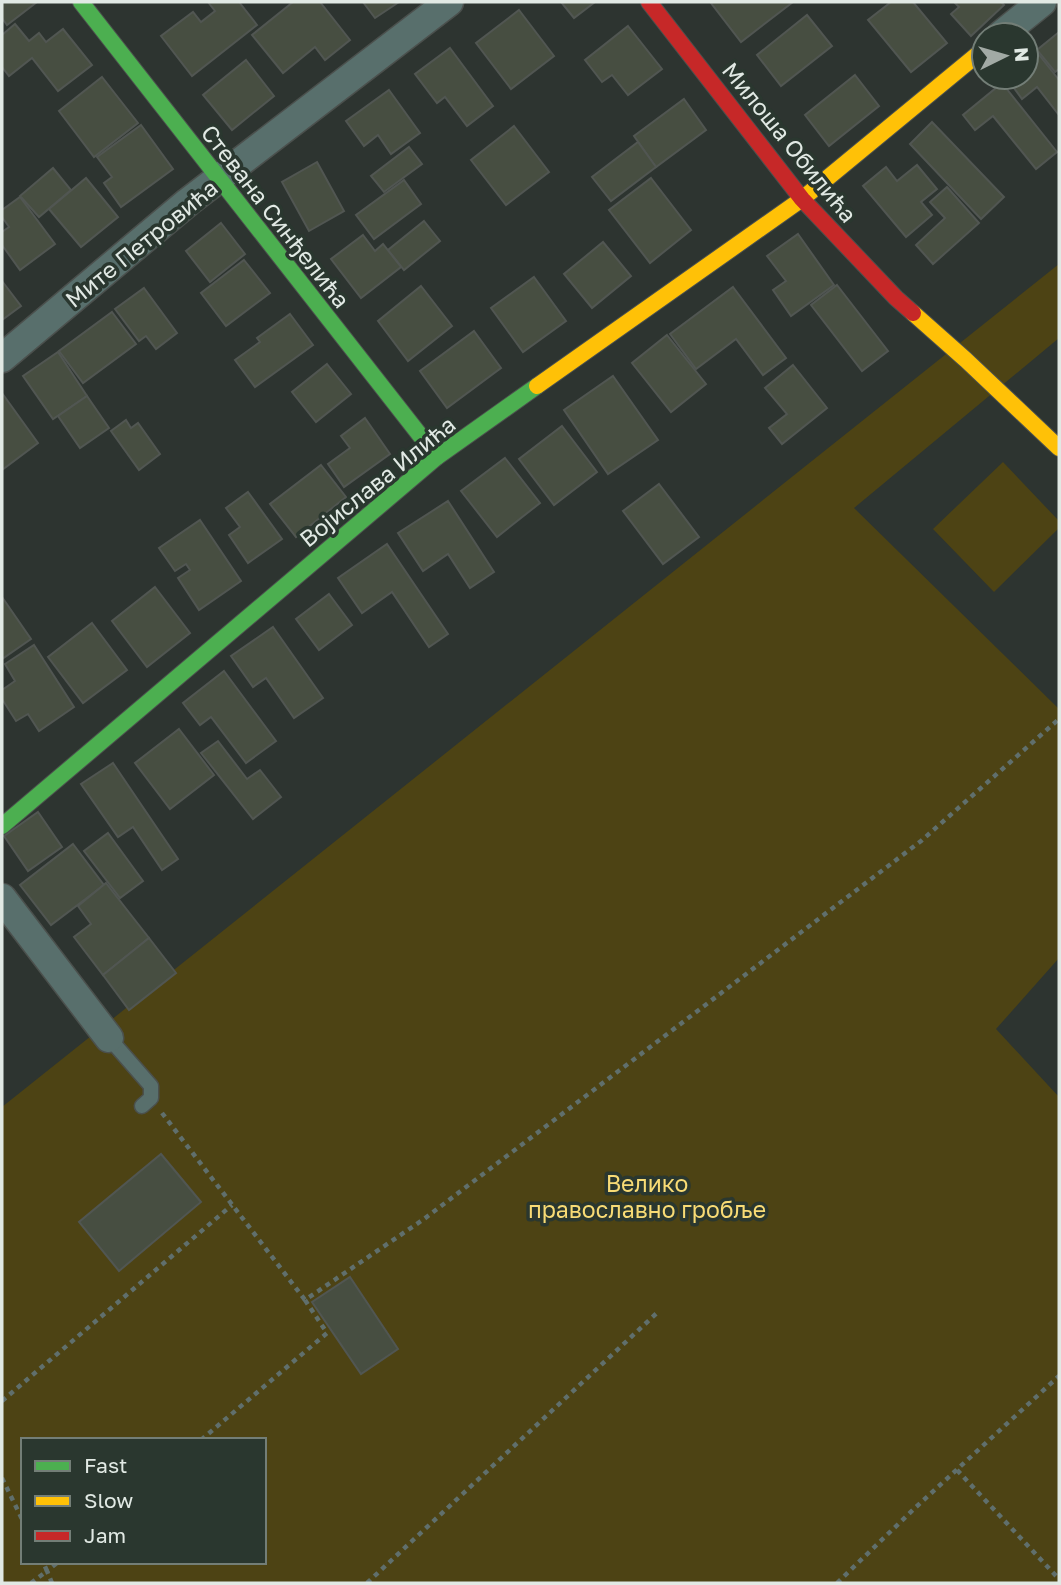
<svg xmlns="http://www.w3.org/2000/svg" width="1061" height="1585" font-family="'Golos Text',sans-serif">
  <rect width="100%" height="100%" fill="#2d3430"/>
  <g fill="#4d4314" fill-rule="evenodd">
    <path d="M1059,264V338L854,508L1059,709V958L996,1029L1059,1097V1583H2V1107ZM23,1440H264V1562H23Z"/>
    <path d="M1003,462L1059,521V528L994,592L933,529Z"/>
  </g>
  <g fill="#474e41" stroke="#515652" stroke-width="2">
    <path d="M2,2H37L7,25L2,18Z"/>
    <path d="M208,2H239L257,25L192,76L161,36L193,12L201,22L215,11Z"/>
    <path d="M293,2H320L350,40L325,60L315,47L283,73L252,35Z"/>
    <path d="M363,2H399L375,18Z"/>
    <path d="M561,2H595L574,18Z"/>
    <path d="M713,2H793L741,42L711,3Z"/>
    <path d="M891,2H913L947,43L911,72L868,20Z"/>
    <path d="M954,2H1001L1004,5L971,36L951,14L959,7Z"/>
    <path d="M519,10L554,56L511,89L476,43Z"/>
    <path d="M807,15L832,46L781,86L757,55Z"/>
    <path d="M15,24L29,41L39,33L46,42L63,29L92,65L58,91L32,58L9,76L2,67V35Z"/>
    <path d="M628,26L662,69L628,95L612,75L602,82L585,60Z"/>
    <path d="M1059,32V69L1055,72L1037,50Z"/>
    <path d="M450,48L493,106L467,126L445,97L437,103L415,74Z"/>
    <path d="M1036,51L1059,80V115L1037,87L1022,99L1006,77H1026V59Z"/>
    <path d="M246,60L274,96L232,130L203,95Z"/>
    <path d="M855,75L879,106L829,146L805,115Z"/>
    <path d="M102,77L138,123L94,157L59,111Z"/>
    <path d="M1002,83L1057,152L1036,169L993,116L975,130L963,115Z"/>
    <path d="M389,90L420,133L391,154L378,135L364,146L346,121Z"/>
    <path d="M684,99L706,130L656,167L634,136Z"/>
    <path d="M932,122L1004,197L981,219L910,144Z"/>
    <path d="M141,125L173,169L121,207L104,183L112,177L97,157Z"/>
    <path d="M514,126L549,172L506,205L471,160Z"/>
    <path d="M638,142L656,167L611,201L592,177Z"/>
    <path d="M409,147L422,164L384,192L371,176Z"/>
    <path d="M317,162L344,211L309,231L282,182Z"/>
    <path d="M917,165L937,189L921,202L932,215L906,237L863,186L886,167L897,181Z"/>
    <path d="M53,168L71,190L39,217L20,196Z"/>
    <path d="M86,178L118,217L81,247L49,209Z"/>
    <path d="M651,178L691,230L650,263L609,210Z"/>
    <path d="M404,180L421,204L374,239L356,215Z"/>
    <path d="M947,187L979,223L933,264L916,245L945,218L930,202Z"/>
    <path d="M20,197L55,244L20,270L2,245V232L9,227L2,217V210Z"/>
    <path d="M424,221L440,241L404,270L388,250Z"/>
    <path d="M221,223L245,254L210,282L186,251Z"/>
    <path d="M798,234L834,285L791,316L773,290L786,281L767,256Z"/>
    <path d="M363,235L375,251L383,244L401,267L361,298L331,259Z"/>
    <path d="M603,242L631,276L592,308L564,274Z"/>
    <path d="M244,260L270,293L226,326L201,293Z"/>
    <path d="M534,277L566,321L523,352L491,308Z"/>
    <path d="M2,281L21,306L2,320Z"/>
    <path d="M837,285L888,351L862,371L811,305Z"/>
    <path d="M421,286L452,326L408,361L378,321Z"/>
    <path d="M733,287L786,358L763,375L736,339L696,369L670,334Z"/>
    <path d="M144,288L177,333L156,349L146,336L139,341L115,309Z"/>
    <path d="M112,312L136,344L83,383L59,351Z"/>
    <path d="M290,314L313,345L255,387L235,360L260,342L257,338Z"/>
    <path d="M474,331L501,368L447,408L420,371Z"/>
    <path d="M667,335L706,384L671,412L632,363Z"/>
    <path d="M58,352L87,396L53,419L23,376Z"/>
    <path d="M327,364L351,394L316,422L292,392Z"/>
    <path d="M793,365L827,408L782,444L769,428L787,414L765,388Z"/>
    <path d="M613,376L658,440L608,474L564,410Z"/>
    <path d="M2,393L38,443L2,470Z"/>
    <path d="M87,396L109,428L80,448L58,416Z"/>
    <path d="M365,418L390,454L344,487L328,464L350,448L341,436Z"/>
    <path d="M126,420L131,428L138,423L160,454L139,470L111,431Z"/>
    <path d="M562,426L597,472L554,505L519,459Z"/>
    <path d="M505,458L540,503L497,537L461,491Z"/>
    <path d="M321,465L346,497L296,537L270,504Z"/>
    <path d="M659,484L699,537L663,564L623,511Z"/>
    <path d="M248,492L282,539L248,563L229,535L240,527L226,508Z"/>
    <path d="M448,501L494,572L470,588L448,554L423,571L398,533Z"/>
    <path d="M200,520L241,581L199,610L178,578L190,570L186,564L175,571L159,548Z"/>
    <path d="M387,544L448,634L429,647L392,592L362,613L338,578Z"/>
    <path d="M155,587L190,633L147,667L112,621Z"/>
    <path d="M329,594L352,625L319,650L296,619Z"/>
    <path d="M2,597L31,639L2,659Z"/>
    <path d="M92,623L127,670L83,703L48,657Z"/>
    <path d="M273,627L323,698L294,718L266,678L253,687L231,656Z"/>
    <path d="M34,645L74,707L39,731L28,714L16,721L2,699V690L15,681L5,664Z"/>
    <path d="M224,671L276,741L246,763L211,717L200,725L183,703Z"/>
    <path d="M179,729L214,775L170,809L135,763Z"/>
    <path d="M218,741L247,779L260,770L281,797L253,819L201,753Z"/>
    <path d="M113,763L178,859L162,870L133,827L118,837L81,784Z"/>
    <path d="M38,812L62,847L28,871L4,836Z"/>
    <path d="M108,833L143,881L120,898L84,851Z"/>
    <path d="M73,844L104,885L51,925L20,885Z"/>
    <path d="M106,883L149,938L103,975L74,937L91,924L78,906Z"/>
    <path d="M149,938L176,973L129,1010L103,975Z"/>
    <path d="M161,1154L201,1202L119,1271L79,1222Z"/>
    <path d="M350,1277L398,1349L361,1374L312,1302Z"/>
  </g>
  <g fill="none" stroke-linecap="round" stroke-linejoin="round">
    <defs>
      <path id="lane" d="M109,1038L151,1086V1098L142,1106"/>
      <g id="street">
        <path d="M1001,35L1042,2"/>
        <path d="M2,358L188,202L449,2"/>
        <path d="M2,898L109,1038"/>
      </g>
      <g id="fast">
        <path d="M81,2L437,457"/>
        <path d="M2,826L437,457L537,386"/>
      </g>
      <g id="slow">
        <path d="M913,313L966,360L1059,448"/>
        <path d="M537,386L802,199L984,49"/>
      </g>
      <path id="jam" d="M649,2L802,199L896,298L913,313"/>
    </defs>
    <use href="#lane" stroke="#4b504d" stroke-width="17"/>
    <use href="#street" stroke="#4b504d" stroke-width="31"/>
    <use href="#fast" stroke="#4b504d" stroke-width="18"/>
    <use href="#slow" stroke="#4b504d" stroke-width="18"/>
    <use href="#jam" stroke="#4b504d" stroke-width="18"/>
    <g stroke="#606f6c" stroke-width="4.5" stroke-dasharray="5 5" stroke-linecap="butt">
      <path d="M162,1113L305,1300"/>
      <path d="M2,1401L232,1205"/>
      <path d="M201,1440L327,1333L305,1300L424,1219L921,841L1059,719"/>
      <path d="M957,1470L1059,1579"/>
      <path d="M2,1478L23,1521"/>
      <path d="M31,1583L47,1571L43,1562"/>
      <path d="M52,1583L47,1571L58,1562"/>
      <path d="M367,1583L659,1311"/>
      <path d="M837,1583L916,1507L1059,1376"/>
    </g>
    <use href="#lane" stroke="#586f6c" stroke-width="14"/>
    <use href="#street" stroke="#586f6c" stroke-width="28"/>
    <use href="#fast" stroke="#4caf50" stroke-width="16"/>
    <use href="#slow" stroke="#ffc107" stroke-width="16"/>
    <use href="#jam" stroke="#c62828" stroke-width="16"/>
  </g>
  <g text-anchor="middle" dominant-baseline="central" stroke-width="7" stroke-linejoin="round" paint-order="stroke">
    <g font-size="23" fill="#e1e9e4" stroke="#2a372f">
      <text transform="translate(790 142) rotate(51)">Милоша Обилића</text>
      <text transform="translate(276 216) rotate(52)">Стевана Синђелића</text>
      <text transform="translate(141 243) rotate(-39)">Мите Петровића</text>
      <text transform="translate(377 481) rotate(-39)">Војислава Илића</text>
    </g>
    <g font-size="23" fill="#f8db75" stroke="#2a372f">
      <text x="647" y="1183">Велико<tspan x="647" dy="26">православно гробље</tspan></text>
    </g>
  </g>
  <rect width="1061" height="1585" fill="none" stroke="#e1e9e4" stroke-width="7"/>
  <rect x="21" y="1438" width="245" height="126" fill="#2a372f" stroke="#737e77" stroke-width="2"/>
  <rect x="35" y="1461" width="35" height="10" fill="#4caf50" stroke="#737e77" stroke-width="2"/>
  <text x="84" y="1473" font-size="21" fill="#e1e9e4">Fast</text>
  <rect x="35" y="1496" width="35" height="10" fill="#ffc107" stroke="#737e77" stroke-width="2"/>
  <text x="84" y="1508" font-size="21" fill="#e1e9e4">Slow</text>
  <rect x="35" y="1531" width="35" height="10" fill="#c62828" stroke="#737e77" stroke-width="2"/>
  <text x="84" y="1543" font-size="21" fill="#e1e9e4">Jam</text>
  <g transform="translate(1005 56) rotate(85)"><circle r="33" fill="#2a372f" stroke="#737e77" stroke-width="2"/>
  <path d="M0-5L12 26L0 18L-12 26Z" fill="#a2aaa5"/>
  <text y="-10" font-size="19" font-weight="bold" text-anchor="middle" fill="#e1e9e4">N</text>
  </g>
</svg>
